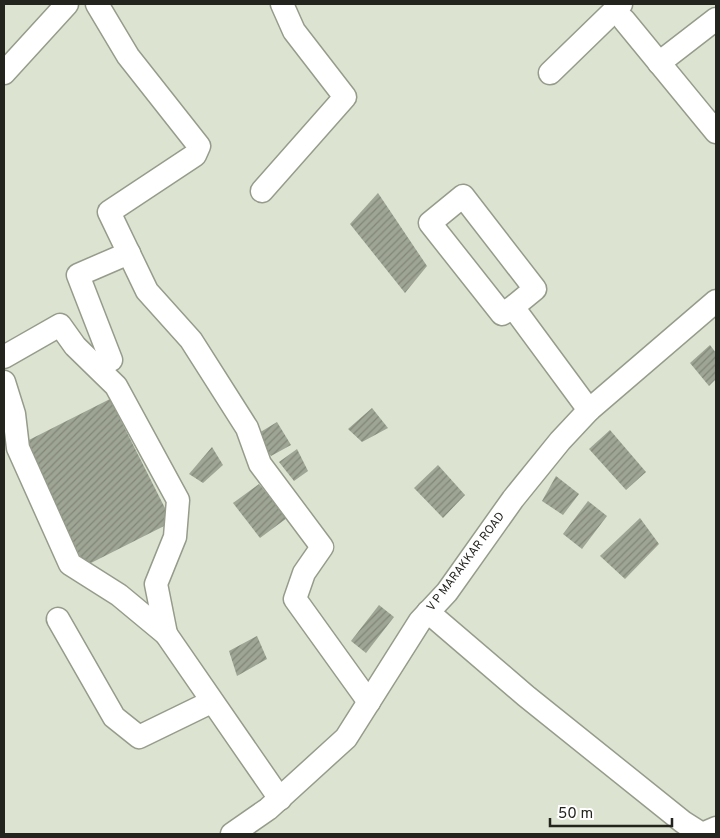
<svg xmlns="http://www.w3.org/2000/svg" width="720" height="838" font-family="Overpass,sans-serif">
  <defs>
    <pattern id="building-hatch" width="6" height="6" patternUnits="userSpaceOnUse" patternTransform="scale(1.25)"><rect width="6" height="6" fill="#9fa594"/><path d="M-1 1l2-2M0 6l6-6M5 7l2-2" fill="none" stroke="#818678"/></pattern>
  </defs>
  <rect width="100%" height="100%" fill="#dde3d1"/>
  <g fill="url(#building-hatch)">
    <path d="M378,193L427,266L405,293L350,224Z"/>
    <path d="M710,345L716,353V379L709,386L690,363Z"/>
    <path d="M110,399L172,522L85,566L23,443Z"/>
    <path d="M372,408L388,428L362,442L348,429Z"/>
    <path d="M277,422L291,445L271,456L254,436Z"/>
    <path d="M610,430L646,472L626,490L589,449Z"/>
    <path d="M212,447L223,465L203,483L189,474Z"/>
    <path d="M297,449L308,471L294,481L279,462Z"/>
    <path d="M438,465L465,495L443,518L414,488Z"/>
    <path d="M556,476L579,494L563,515L542,501Z"/>
    <path d="M259,484L287,518L260,538L233,503Z"/>
    <path d="M588,501L607,516L582,549L563,534Z"/>
    <path d="M640,518L659,544L625,579L600,556Z"/>
    <path d="M379,605L394,617L366,653L351,641Z"/>
    <path d="M257,636L267,659L237,676L229,651Z"/>
  </g>
  <g fill="none" stroke-linecap="round" stroke-linejoin="round">
    <defs>
      <g id="minor">
        <path d="M97,4L128,56L199,146L195,155L109,212L147,291L191,340L247,428L260,464L322,547L304,573L295,599L369,702"/>
        <path d="M624,20L716,132"/>
        <path d="M659,63L716,19"/>
        <path d="M4,73L67,4"/>
        <path d="M550,73L621,4"/>
        <path d="M262,191L345,97L294,31L282,4"/>
        <path d="M513,307L502,314L430,223L463,196L535,289L513,307L589,410"/>
        <path d="M4,357L60,325L75,346L116,386L178,500L175,537L156,584L166,634"/>
        <path d="M111,360L78,275L129,253"/>
        <path d="M4,382L14,414L18,448L70,564L119,595L166,634L280,799"/>
        <path d="M428,612L526,696L683,822L702,834L716,828"/>
        <path d="M58,619L114,717L139,737L211,702"/>
        <path d="M232,834L268,809L346,738L420,621L447,592L513,499L560,441L589,410L716,301"/>
      </g>
    </defs>
    <use href="#minor" stroke="#969c8b" stroke-width="25"/>
    <use href="#minor" stroke="#fff" stroke-width="22"/>
  </g>
  <g text-anchor="middle" dominant-baseline="central" stroke-width="4" stroke-linejoin="round" paint-order="stroke">
    <g font-size="12" fill="#22241d" stroke="#fff">
      <text transform="translate(466 562) rotate(-53)">V P MARAKKAR ROAD</text>
    </g>
  </g>
  <rect width="720" height="838" fill="none" stroke="#22241d" stroke-width="10"/>
  <path d="M550 818v8h122v-8" fill="none" stroke="#22241d" stroke-width="2.5"/>
  <text x="558" y="818" font-size="15" fill="#22241d" stroke="#ffffff" stroke-width="4" paint-order="stroke">50 m</text>
</svg>
